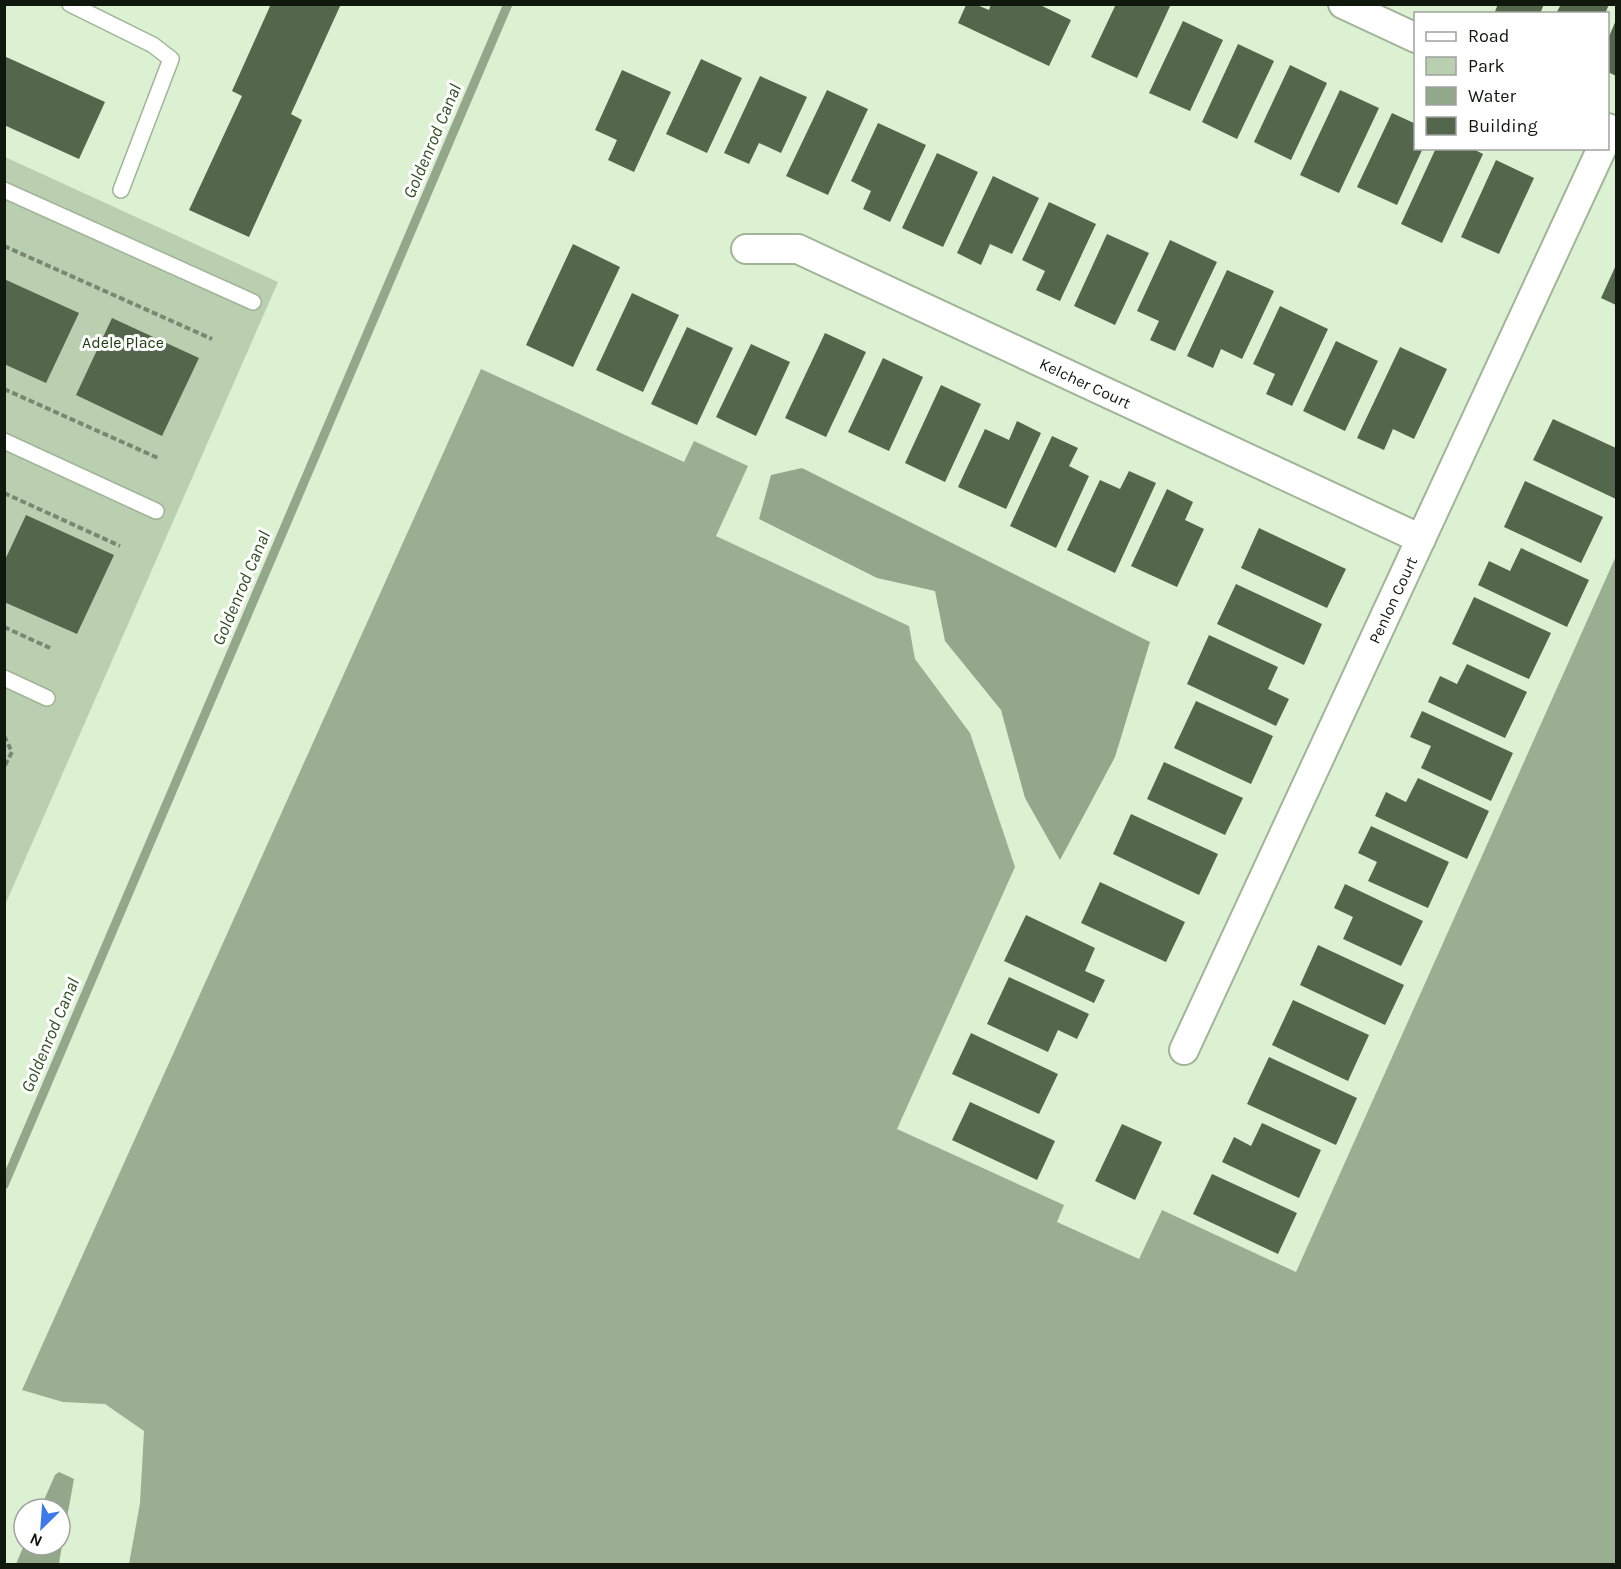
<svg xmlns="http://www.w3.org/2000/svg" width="1621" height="1569" font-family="Karla,sans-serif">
  <rect width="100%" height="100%" fill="#dcf1d2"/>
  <path fill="#bacfb0" d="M5,157L278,282L5,905Z"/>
  <path fill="#9aae91" d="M481,369L684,462L694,441L748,466L716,536L909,626L915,659L970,733L1015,867L897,1129L1064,1205L1057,1222L1139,1259L1162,1210L1296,1272L1616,556V1564H129L140,1503L144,1431L105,1404L63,1402L22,1390Z"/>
  <g fill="#93a78a">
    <path d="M802,468L1150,642L1115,757L1060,860L1025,798L1001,710L945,641L935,591L877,578L759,519L771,475Z"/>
    <path d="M59,1472L74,1479C69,1508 63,1536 59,1564H16L24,1545H60V1509H40L55,1475Z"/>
  </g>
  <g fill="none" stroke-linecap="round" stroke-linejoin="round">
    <path stroke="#93a78a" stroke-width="9" d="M4,1185L508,4"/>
  </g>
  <g fill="#54664b">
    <path d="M271,4H341L291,114L302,120L249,237L189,210L242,96L232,91Z"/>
    <path d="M991,4H1038L1071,20L1049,66L958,23L966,5H977L989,10Z"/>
    <path d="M1116,4H1171L1137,78L1091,57Z"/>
    <path d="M1498,4H1544L1540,14H1494Z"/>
    <path d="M1561,4H1609L1605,14H1556Z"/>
    <path d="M1616,20V76L1608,72V39Z"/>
    <path d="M1183,21L1223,40L1190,111L1149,93Z"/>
    <path d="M1238,44L1274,61L1237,139L1202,122Z"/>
    <path d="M4,56L105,102L79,159L4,125Z"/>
    <path d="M701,59L742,78L707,153L666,134Z"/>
    <path d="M1290,65L1327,83L1291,160L1254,142Z"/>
    <path d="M622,70L671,92L634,172L608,160L617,140L595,130Z"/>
    <path d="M760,76L807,97L781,153L759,143L749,164L724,153Z"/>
    <path d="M827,90L868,109L828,195L786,176Z"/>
    <path d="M1340,90L1379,108L1339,193L1300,175Z"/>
    <path d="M1392,113L1416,124V148H1423L1397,205L1357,187Z"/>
    <path d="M878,123L926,145L890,222L863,209L871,191L851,181Z"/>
    <path d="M1436,148H1471L1483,154L1442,243L1401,224Z"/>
    <path d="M937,153L978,172L943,247L902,228Z"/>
    <path d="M1496,160L1534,178L1499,254L1461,237Z"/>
    <path d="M993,176L1039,198L1012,254L990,244L981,265L957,253Z"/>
    <path d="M1049,202L1096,224L1060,301L1036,290L1045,271L1022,260Z"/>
    <path d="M1107,234L1149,253L1115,325L1074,306Z"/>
    <path d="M1170,240L1217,262L1175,351L1150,340L1159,321L1137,311Z"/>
    <path d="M573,244L620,267L573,367L526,345Z"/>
    <path d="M1616,265V305L1601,298Z"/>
    <path d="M1227,270L1274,291L1242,359L1221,349L1213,368L1187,356Z"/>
    <path d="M4,279L79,313L46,383L4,364Z"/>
    <path d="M632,293L679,315L643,392L596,370Z"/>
    <path d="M1280,306L1328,329L1292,406L1266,394L1275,374L1253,364Z"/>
    <path d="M112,318L199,358L162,436L76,395Z"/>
    <path d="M687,327L733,348L697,425L651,404Z"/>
    <path d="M825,333L866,352L826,437L785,418Z"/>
    <path d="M1336,341L1378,361L1345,431L1303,411Z"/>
    <path d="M751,344L790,362L756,436L716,417Z"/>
    <path d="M1400,347L1447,369L1414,439L1393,429L1384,450L1357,438Z"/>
    <path d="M883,358L923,377L889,451L848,432Z"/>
    <path d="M941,385L981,404L945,482L905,463Z"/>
    <path d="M1553,419L1616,448V499L1533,460Z"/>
    <path d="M1017,421L1041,433L1006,509L958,487L985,429L1009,440Z"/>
    <path d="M1052,436L1078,448L1069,466L1089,476L1056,548L1010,526Z"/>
    <path d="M1129,471L1156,483L1115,573L1067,550L1100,480L1120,489Z"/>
    <path d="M1525,481L1603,517L1581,563L1504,527Z"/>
    <path d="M1167,489L1193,502L1185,520L1204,529L1177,587L1131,566Z"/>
    <path d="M26,515L114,555L77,634L4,602V562Z"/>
    <path d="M1259,528L1346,569L1327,608L1241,568Z"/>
    <path d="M1521,548L1589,580L1567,627L1478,585L1489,561L1510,571Z"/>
    <path d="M1236,584L1322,624L1304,665L1217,624Z"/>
    <path d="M1474,597L1551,633L1529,679L1452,644Z"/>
    <path d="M1209,635L1278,667L1268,689L1289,699L1276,726L1187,684Z"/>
    <path d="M1467,664L1527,692L1505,738L1428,702L1440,676L1457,684Z"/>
    <path d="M1196,701L1273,736L1251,784L1174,748Z"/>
    <path d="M1422,711L1513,753L1491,801L1421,768L1431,746L1410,737Z"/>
    <path d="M1164,762L1243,798L1225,835L1147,799Z"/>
    <path d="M1418,778L1489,811L1467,859L1375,816L1386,792L1406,802Z"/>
    <path d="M1131,814L1218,854L1199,895L1113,854Z"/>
    <path d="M1371,826L1449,862L1428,908L1368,881L1377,862L1358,853Z"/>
    <path d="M1100,882L1185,922L1166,962L1081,923Z"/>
    <path d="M1345,884L1423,921L1401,966L1343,939L1353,917L1334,908Z"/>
    <path d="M1026,915L1095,948L1085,971L1105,980L1094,1003L1004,961Z"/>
    <path d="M1318,945L1404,985L1385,1025L1300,985Z"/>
    <path d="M1009,977L1089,1014L1077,1039L1058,1030L1048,1052L987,1024Z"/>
    <path d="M1293,1000L1369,1035L1348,1081L1272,1045Z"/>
    <path d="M971,1033L1058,1074L1039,1114L952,1074Z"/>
    <path d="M1269,1057L1357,1098L1336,1145L1247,1104Z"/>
    <path d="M970,1102L1055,1141L1037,1180L952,1140Z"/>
    <path d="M1262,1123L1321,1150L1299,1198L1222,1162L1234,1137L1251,1146Z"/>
    <path d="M1122,1124L1162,1142L1135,1200L1095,1181Z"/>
    <path d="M1212,1174L1297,1213L1278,1254L1193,1214Z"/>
  </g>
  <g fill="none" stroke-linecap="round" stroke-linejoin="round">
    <defs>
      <g id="service">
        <path d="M70,4L153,45L171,59L121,190"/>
        <path d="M4,190L253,302"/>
        <path d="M4,441L156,511"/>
        <path d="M4,678L47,698"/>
      </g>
      <g id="minor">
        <path d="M1343,4L1416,38"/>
        <path d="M1608,128L1616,132"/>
        <path id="s1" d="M746,249H798L1421,539"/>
        <path id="s2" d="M1184,1050L1602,148"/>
      </g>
    </defs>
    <use href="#service" stroke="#a0b497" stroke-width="18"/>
    <use href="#minor" stroke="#a0b497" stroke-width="32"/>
    <g stroke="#7a8873" stroke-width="4" stroke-dasharray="6 3" stroke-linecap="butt">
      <path d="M4,246L212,339"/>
      <path d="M4,389L158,458"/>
      <path d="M4,493L120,546"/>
      <path d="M4,627L50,648"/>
      <path d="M4,736L12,752L4,767"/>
    </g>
    <use href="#service" stroke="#fff" stroke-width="15"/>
    <use href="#minor" stroke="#fff" stroke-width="28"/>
  </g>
  <g text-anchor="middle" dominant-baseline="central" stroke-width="6" stroke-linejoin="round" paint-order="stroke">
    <g font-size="16" fill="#213d10" stroke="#fff">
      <text x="123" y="342">Adele Place</text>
    </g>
    <g font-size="16" fill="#10170d" stroke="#fff">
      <text stroke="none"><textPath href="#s1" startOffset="369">Kelcher Court</textPath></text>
      <text stroke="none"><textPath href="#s2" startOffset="496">Penlon Court</textPath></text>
    </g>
    <g font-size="18" font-style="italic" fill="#335024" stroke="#fff">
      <text transform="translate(432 141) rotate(-67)">Goldenrod Canal</text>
      <text transform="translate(241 588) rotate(-67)">Goldenrod Canal</text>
      <text transform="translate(50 1035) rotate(-67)">Goldenrod Canal</text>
    </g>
  </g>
  <rect width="1621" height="1569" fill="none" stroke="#10170d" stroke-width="12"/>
  <rect x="1414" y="12" width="195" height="138" fill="#ffffff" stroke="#9fa29e" stroke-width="1.5"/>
  <rect x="1426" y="32" width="30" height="9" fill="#ffffff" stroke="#9fa29e" stroke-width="1.5"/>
  <text x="1468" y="42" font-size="18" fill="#10170d">Road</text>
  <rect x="1426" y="57" width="30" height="18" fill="#bacfb0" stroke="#9fa29e" stroke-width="1.5"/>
  <text x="1468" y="72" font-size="18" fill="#10170d">Park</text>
  <rect x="1426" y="87" width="30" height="18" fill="#93a78a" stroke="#9fa29e" stroke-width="1.5"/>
  <text x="1468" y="102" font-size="18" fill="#10170d">Water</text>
  <rect x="1426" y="117" width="30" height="18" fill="#54664b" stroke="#9fa29e" stroke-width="1.5"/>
  <text x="1468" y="132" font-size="18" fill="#10170d">Building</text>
  <g transform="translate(42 1527) rotate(205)"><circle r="28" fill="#ffffff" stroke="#9fa29e" stroke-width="1.5"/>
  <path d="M0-4.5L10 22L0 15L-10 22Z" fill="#3e79e9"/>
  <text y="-9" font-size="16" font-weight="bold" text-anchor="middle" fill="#10170d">N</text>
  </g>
</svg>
